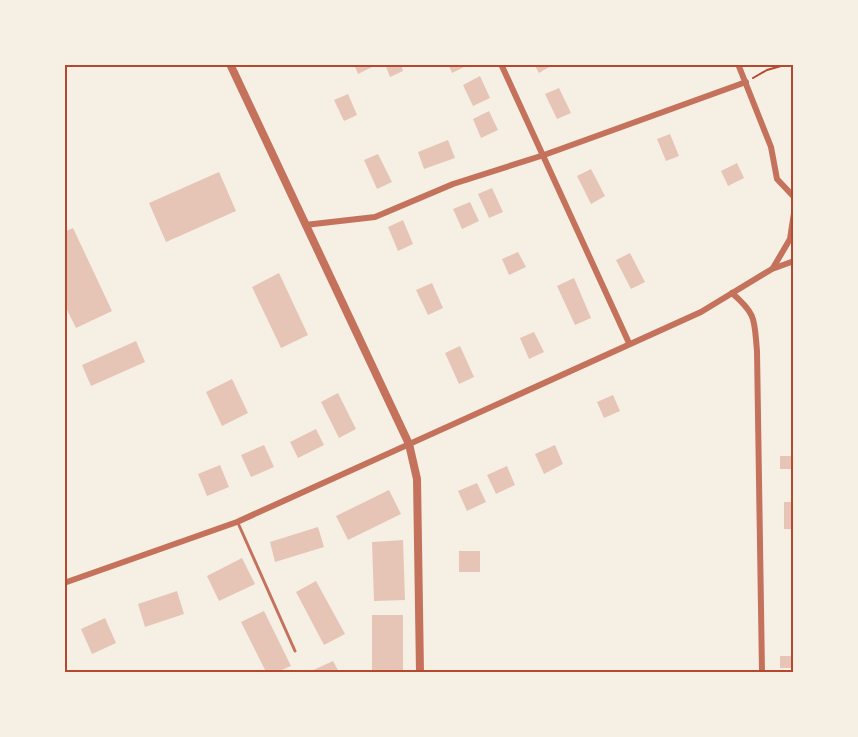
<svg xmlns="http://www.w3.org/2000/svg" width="858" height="737" font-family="'Alegreya Sans',sans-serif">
  <rect width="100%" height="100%" fill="#f6efe4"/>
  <g fill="#e6c5b7">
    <path d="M354,64H371L372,67L358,74Z"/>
    <path d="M385,64H401L403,71L390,77Z"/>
    <path d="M448,64H470L452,73Z"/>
    <path d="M534,64H554L539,73Z"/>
    <path d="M480,76L490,98L473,106L463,85Z"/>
    <path d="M559,88L571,113L557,119L545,94Z"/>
    <path d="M348,94L357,115L344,121L334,100Z"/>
    <path d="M489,111L498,130L481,138L473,119Z"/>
    <path d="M670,134L679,156L666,161L657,139Z"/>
    <path d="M448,140L455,158L424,169L418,152Z"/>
    <path d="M378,154L392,182L377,189L364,160Z"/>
    <path d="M737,163L744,178L728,186L721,171Z"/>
    <path d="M591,169L605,196L591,204L577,176Z"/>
    <path d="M219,172L236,211L166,242L149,203Z"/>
    <path d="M492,188L503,212L489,218L478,194Z"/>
    <path d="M470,202L479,221L462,229L453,209Z"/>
    <path d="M403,220L413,244L398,251L388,227Z"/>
    <path d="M73,228L112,311L76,328L64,304V232Z"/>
    <path d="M518,252L526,267L509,275L502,259Z"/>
    <path d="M630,253L645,282L631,289L616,260Z"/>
    <path d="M279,273L308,335L281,348L252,287Z"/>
    <path d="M574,278L591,318L575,325L557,286Z"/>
    <path d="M432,283L443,308L428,315L416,290Z"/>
    <path d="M534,332L544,352L529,359L520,338Z"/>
    <path d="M136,341L145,362L91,386L82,365Z"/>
    <path d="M460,346L474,377L459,384L445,353Z"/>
    <path d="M232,379L248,413L222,426L206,392Z"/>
    <path d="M338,393L356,429L339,438L321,402Z"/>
    <path d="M613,395L620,411L604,418L597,402Z"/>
    <path d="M316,429L324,445L298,458L290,442Z"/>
    <path d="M264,445L274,467L251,477L241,455Z"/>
    <path d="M555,445L563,464L544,474L535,454Z"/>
    <rect x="780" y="456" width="14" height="13"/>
    <path d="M220,465L229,487L207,496L198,474Z"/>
    <path d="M507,466L515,485L496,494L487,475Z"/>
    <path d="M477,483L486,502L467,511L458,491Z"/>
    <path d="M389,490L401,514L348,540L336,516Z"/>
    <rect x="784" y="502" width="10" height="27"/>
    <path d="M318,527L324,547L275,562L270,542Z"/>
    <path d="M403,540L405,600L374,601L372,542Z"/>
    <rect x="459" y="551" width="21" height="21"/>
    <path d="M242,558L255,584L219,601L207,576Z"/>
    <path d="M316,581L345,634L324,645L296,592Z"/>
    <path d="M177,591L184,614L145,627L138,604Z"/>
    <path d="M264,611L291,666L277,672H266L241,622Z"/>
    <rect x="372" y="615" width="31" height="57"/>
    <path d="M105,618L116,643L92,654L81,629Z"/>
    <rect x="780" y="656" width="14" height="12"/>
    <path d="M333,661L339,672H309Z"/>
  </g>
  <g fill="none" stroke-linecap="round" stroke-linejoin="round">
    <path stroke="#b5482f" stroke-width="2" d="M753,78L767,70L788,64"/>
    <path stroke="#c5725c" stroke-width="3" d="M238,523L295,651"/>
    <g stroke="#c5725c" stroke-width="6">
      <path d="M501,64L629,343"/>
      <path d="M738,64L771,147L777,179L794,197"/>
      <path d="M305,225L375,217L453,184L544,155L746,82"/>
      <path d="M773,268L790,239L794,213"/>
      <path d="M732,293C757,315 754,319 757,351L762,672"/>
      <path d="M64,583L237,522L701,312L772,269L794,261"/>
    </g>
    <path stroke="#c5725c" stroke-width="8" d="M230,64L409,444L417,479L420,672"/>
  </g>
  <rect width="858" height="737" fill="none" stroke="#f6efe4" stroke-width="132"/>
  <rect x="66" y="66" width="726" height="605" fill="none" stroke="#b5482f" stroke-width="2"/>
</svg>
